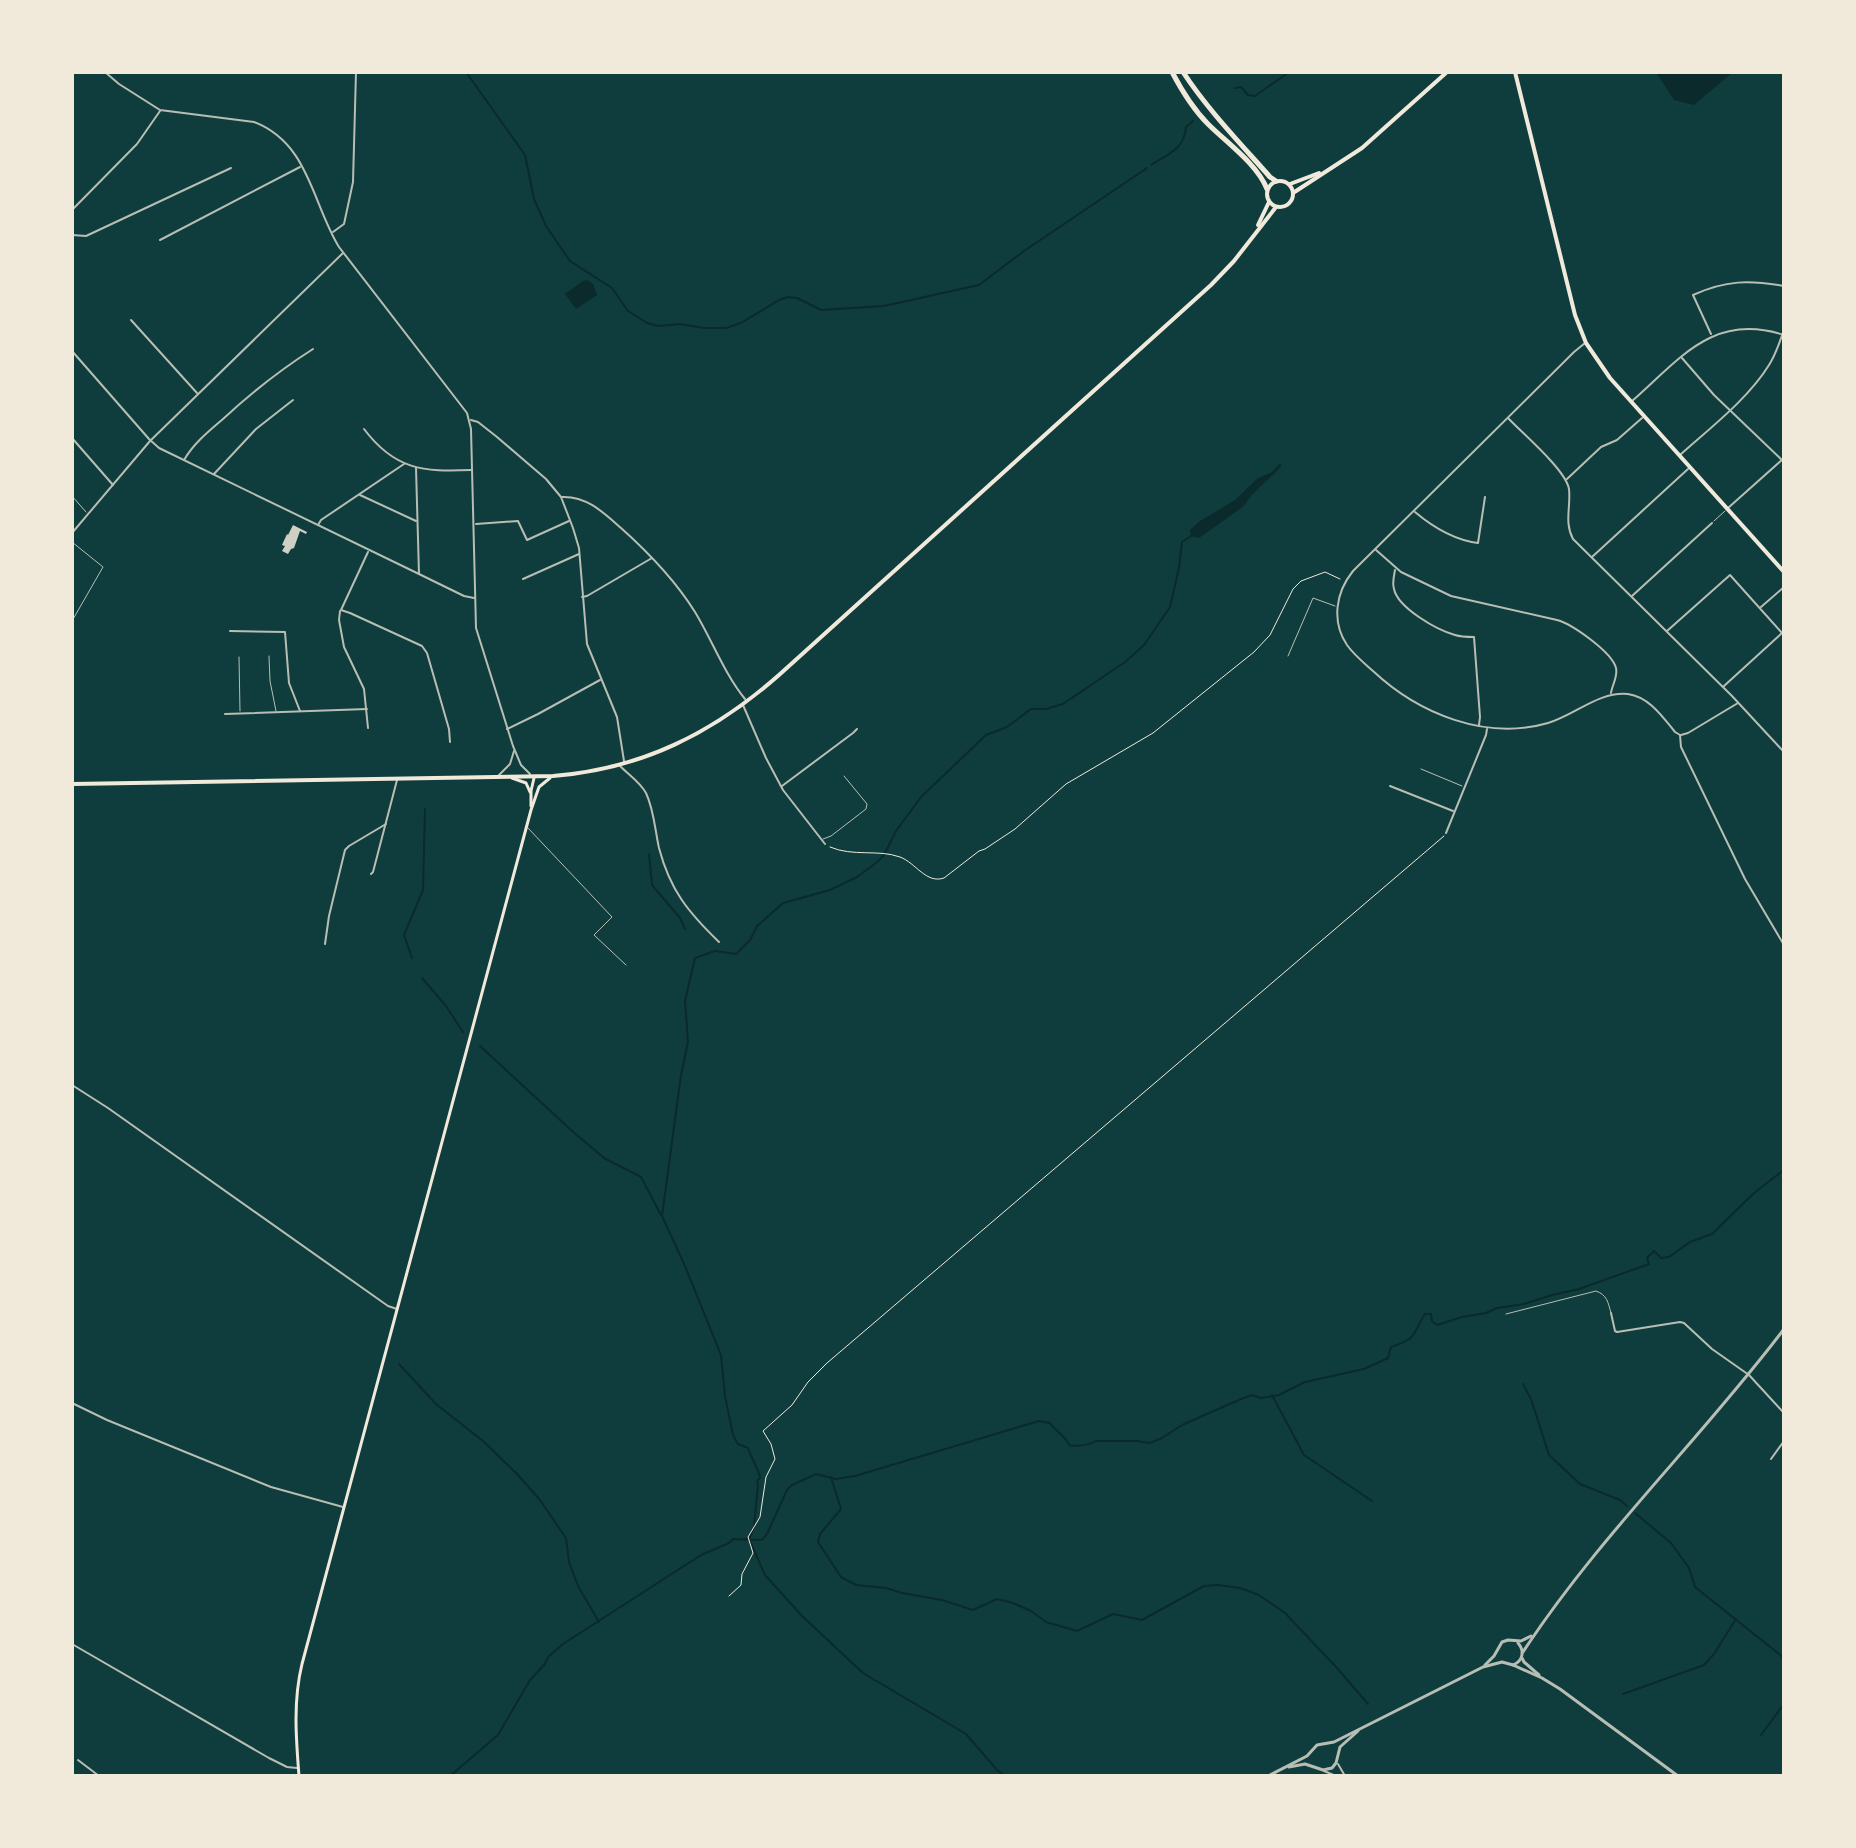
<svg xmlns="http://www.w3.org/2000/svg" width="1856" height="1848" font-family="'Sofia Sans Condensed',sans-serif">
  <rect width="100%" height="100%" fill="#0f3d3e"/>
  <g fill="#0a2a2b">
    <path d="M1656,72H1733L1694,105L1674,100Z"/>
    <path d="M587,280L593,284L597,295L576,309L565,294L583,281Z"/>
    <path d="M1279,464L1282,465C1271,479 1252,491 1244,506L1199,538L1191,536L1190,530L1200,521L1235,500L1258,478L1272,472Z"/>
  </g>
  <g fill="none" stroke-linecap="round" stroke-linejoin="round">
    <g stroke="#0a2a2b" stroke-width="2">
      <path d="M466,72L525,155L534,199L546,226L570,261L612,288L628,311L647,323L658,326L680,324L704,328H726L741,323L779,300L788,297L797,298L821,310L884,306L979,285L1024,251L1147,168"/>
      <path d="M1235,88L1241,87L1248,95L1255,96L1289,72"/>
      <path d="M1151,165C1169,153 1184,150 1186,127L1193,121"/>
      <path d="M649,854L652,885L680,918L685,929"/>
      <path d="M412,958L404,935L423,890L425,809"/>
      <path d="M422,978L446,1006L463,1032"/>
      <path d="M480,1046L571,1130L604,1158L641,1177L661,1215"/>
      <path d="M399,1364L436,1404L483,1441L518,1475L540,1500L566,1538L569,1562L578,1586L599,1622"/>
      <path d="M1523,1384L1531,1399L1549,1455L1580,1484L1620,1500L1627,1506"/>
      <path d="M1272,1395L1304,1455L1372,1501"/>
      <path d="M831,1477L841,1509L820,1534L818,1542L841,1577L856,1585L886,1588L902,1593L942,1600L973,1610L997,1599L1013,1603L1031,1611L1046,1622L1077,1631L1113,1614L1142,1620L1204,1586L1218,1585L1240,1588L1259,1595L1285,1613L1337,1668L1368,1704"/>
      <path d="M1635,1513L1671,1543L1689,1568L1695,1587L1784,1658"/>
      <path d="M744,1540L750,1537L754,1527L758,1484L757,1481L760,1478C758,1467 751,1458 748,1448L738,1444L733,1435L725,1396L721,1355L685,1266L662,1216L681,1075L688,1042L685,1001L695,958L715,951L736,954L750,940L757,926L783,903L830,890L857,877L876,863L884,855L896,831L921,797L986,735L1007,727L1031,709H1046L1063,704L1125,662L1144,645L1170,607L1179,568L1182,542L1191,536"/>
      <path d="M750,1541L765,1575L802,1616L863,1673L966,1734L997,1770L1005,1776"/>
      <path d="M1623,1694L1704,1665L1714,1654L1736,1619"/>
      <path d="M1761,1735L1784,1704"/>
      <path d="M450,1776L498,1735L530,1680L545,1664L548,1657L563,1644L701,1555L729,1543L733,1539L762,1540L767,1534L787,1490L792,1485L816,1474L836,1479L855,1476L1039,1421L1050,1423C1056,1432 1065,1435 1069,1445C1076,1447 1089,1445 1096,1441H1137L1150,1443L1162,1438L1182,1425L1241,1399L1252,1395L1261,1398L1279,1395L1305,1382L1364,1369L1388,1358L1391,1347C1419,1338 1411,1335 1425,1314H1431L1432,1321L1437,1325L1462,1317L1486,1313L1497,1308L1524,1304L1552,1295L1579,1289L1649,1264L1647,1258L1654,1251L1661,1258L1669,1257L1690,1242L1712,1234L1754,1193L1784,1170"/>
    </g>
  </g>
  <path fill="#cfcfc3" d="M293,525L307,532L306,534L300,531L294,548L291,549L288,554L282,551L285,546L282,545L287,534L288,535Z"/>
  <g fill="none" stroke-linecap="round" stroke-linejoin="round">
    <g stroke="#f1e9da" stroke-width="1">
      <path d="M830,847C853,857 878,849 900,857C916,863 926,884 944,878L979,851L985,849L1015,829L1066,784L1153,733L1254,652L1270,635L1293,589L1301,581L1325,572L1340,579"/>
      <path d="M729,1596L741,1585L742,1574L753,1553L748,1537L760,1517L766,1477L775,1459L771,1444L763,1431L792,1405L808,1382L827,1363L1444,836"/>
    </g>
    <g stroke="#b8beb3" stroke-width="1">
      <path d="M72,496L86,512"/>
      <path d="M1714,521L1725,511"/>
      <path d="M72,542L103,567L72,621"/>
      <path d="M269,656L270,681L276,711"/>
      <path d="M1288,656L1313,598L1335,606"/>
      <path d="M239,657L240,711"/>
      <path d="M1421,769L1462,786"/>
      <path d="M528,828L612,917L594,935L626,965"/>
      <path d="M823,839L831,836L866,809L867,804L844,776"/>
      <path d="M1506,1314L1596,1291C1607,1295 1608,1302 1611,1313"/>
    </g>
    <g stroke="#b8beb3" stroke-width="2">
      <path d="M105,72L119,84L160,110L254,122C309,143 312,203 339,247L467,413L471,429L476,628L513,746L521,765L530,774"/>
      <path d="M72,210L137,144L160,111"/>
      <path d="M333,232L344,224L353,182L356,72"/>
      <path d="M72,235L86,236L231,168"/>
      <path d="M160,240L300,167"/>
      <path d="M131,320L197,393"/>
      <path d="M1711,334L1693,295C1726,280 1749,280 1784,286"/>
      <path d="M1585,343L1574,352L1353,571C1336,592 1331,621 1347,645C1354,655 1364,663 1373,671C1419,714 1486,741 1548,723C1575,715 1599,691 1628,694C1649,697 1662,716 1675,732L1680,735L1681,747L1745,879L1784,945"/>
      <path d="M72,351L149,439L159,448L419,574L464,596L474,598"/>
      <path d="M1682,358L1714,395L1784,462"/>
      <path d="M1632,401C1680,359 1713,312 1784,335"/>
      <path d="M1508,418C1522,433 1566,470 1569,489C1571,507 1564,522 1573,539L1732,696L1784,752"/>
      <path d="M471,420L478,422L497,437L546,479L561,497L573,528L579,548L587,644L617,717L624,761"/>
      <path d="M364,429C395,470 423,472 471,470"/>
      <path d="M72,438L113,485"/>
      <path d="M1680,455C1710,428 1748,399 1769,365C1776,354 1780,341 1784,330"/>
      <path d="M184,460C194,443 209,431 223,419C251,393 280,370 313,349"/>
      <path d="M416,468L419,574"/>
      <path d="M214,474L256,429L293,400"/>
      <path d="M1567,479L1601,447L1617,440L1642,418"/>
      <path d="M360,495L416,521"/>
      <path d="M562,497C587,496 604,513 621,528C649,553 675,580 695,612C712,640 724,673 745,699"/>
      <path d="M1728,508L1784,458"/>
      <path d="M1415,512C1434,528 1454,540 1478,543L1485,497"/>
      <path d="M476,524L518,521L527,540L569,521"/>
      <path d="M318,525L321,520L404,464"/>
      <path d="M72,533L150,441L343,253"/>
      <path d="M1376,550L1401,572L1451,596L1557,620C1572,624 1612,652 1616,668C1618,677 1612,685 1611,693"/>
      <path d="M368,552L341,610L350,613L422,646L427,653L449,729L450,742"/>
      <path d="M1592,557L1688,469"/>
      <path d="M1395,570C1394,576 1392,583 1394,589C1398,608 1437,630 1455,635C1461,637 1468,637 1474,637L1480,717L1479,725"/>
      <path d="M523,579L579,554"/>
      <path d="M1632,596L1712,523"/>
      <path d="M582,597L587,596L652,558"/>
      <path d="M1761,607L1784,587"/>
      <path d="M340,611L339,620L344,647L364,689L368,728"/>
      <path d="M230,631L285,632L289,683L300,711"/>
      <path d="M1667,631L1730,575L1782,633L1724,686"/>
      <path d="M743,705L766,758L783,790L825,844"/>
      <path d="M225,714L367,709"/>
      <path d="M507,729L538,714L600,680"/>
      <path d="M1681,735L1688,733L1738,703"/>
      <path d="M620,766C629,775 640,782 646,793C654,810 655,830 659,848C670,890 688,912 719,942"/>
      <path d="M499,775L510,764L514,751"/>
      <path d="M782,786L853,733L857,729"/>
      <path d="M1390,786L1453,811"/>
      <path d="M1446,833L1486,735L1487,729"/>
      <path d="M371,874L373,872L397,780"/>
      <path d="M325,944L329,916L345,850L349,846L386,824"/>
      <path d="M72,1085L108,1108L388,1306L397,1309"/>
      <path d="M1611,1313L1615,1331L1617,1332L1680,1322L1684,1323L1712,1349L1749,1375L1784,1413"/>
      <path d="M72,1403L107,1420L271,1487L343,1507"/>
      <path d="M1771,1459L1784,1441"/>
      <path d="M72,1644L269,1758L287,1767L297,1768"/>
      <path d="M78,1760L99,1776"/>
      <path d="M1338,1764L1345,1776"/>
      <path d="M1324,1771L1336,1776"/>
    </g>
    <g stroke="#b8beb3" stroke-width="3">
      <path d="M1523,1652C1599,1536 1700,1440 1784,1329"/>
      <path d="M1522,1658L1524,1662L1539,1675"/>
      <path d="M1485,1665L1494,1656L1502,1642L1508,1640L1521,1641L1531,1636"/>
      <path d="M1513,1665C1523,1661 1525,1651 1518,1643"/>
      <path d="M1289,1767L1305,1764L1323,1770L1332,1768L1336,1763L1340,1747L1358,1731"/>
      <path d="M1268,1776L1307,1756L1317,1745L1334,1742L1483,1667L1502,1662L1513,1665L1542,1678L1560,1689L1678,1776"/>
    </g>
    <g stroke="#f1e9da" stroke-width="3">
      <path d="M512,778L526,783L530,792"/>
      <path d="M531,806V791L534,778"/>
      <path d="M299,1776C296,1738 293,1701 302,1664L531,810L539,787L550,778"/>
    </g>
    <g stroke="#f1e9da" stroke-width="4">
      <path d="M1515,72L1575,315L1586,343L1610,378L1784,572"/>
      <circle cx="1280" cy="194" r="13"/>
      <path d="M1290,184L1319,173"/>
      <path d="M1293,193L1362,148L1447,72"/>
      <path d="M1258,225L1269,202"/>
      <path d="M72,784L553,776C642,769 713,733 779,675L1211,285L1234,261L1276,207"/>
    </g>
    <g stroke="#f1e9da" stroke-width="5">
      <path d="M1172,72C1182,91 1193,109 1208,124C1227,143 1257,164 1267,189"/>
      <path d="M1183,72C1208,110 1240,143 1270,177L1276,181"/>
    </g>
  </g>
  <rect width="1856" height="1848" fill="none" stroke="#f1e9da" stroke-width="148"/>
</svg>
